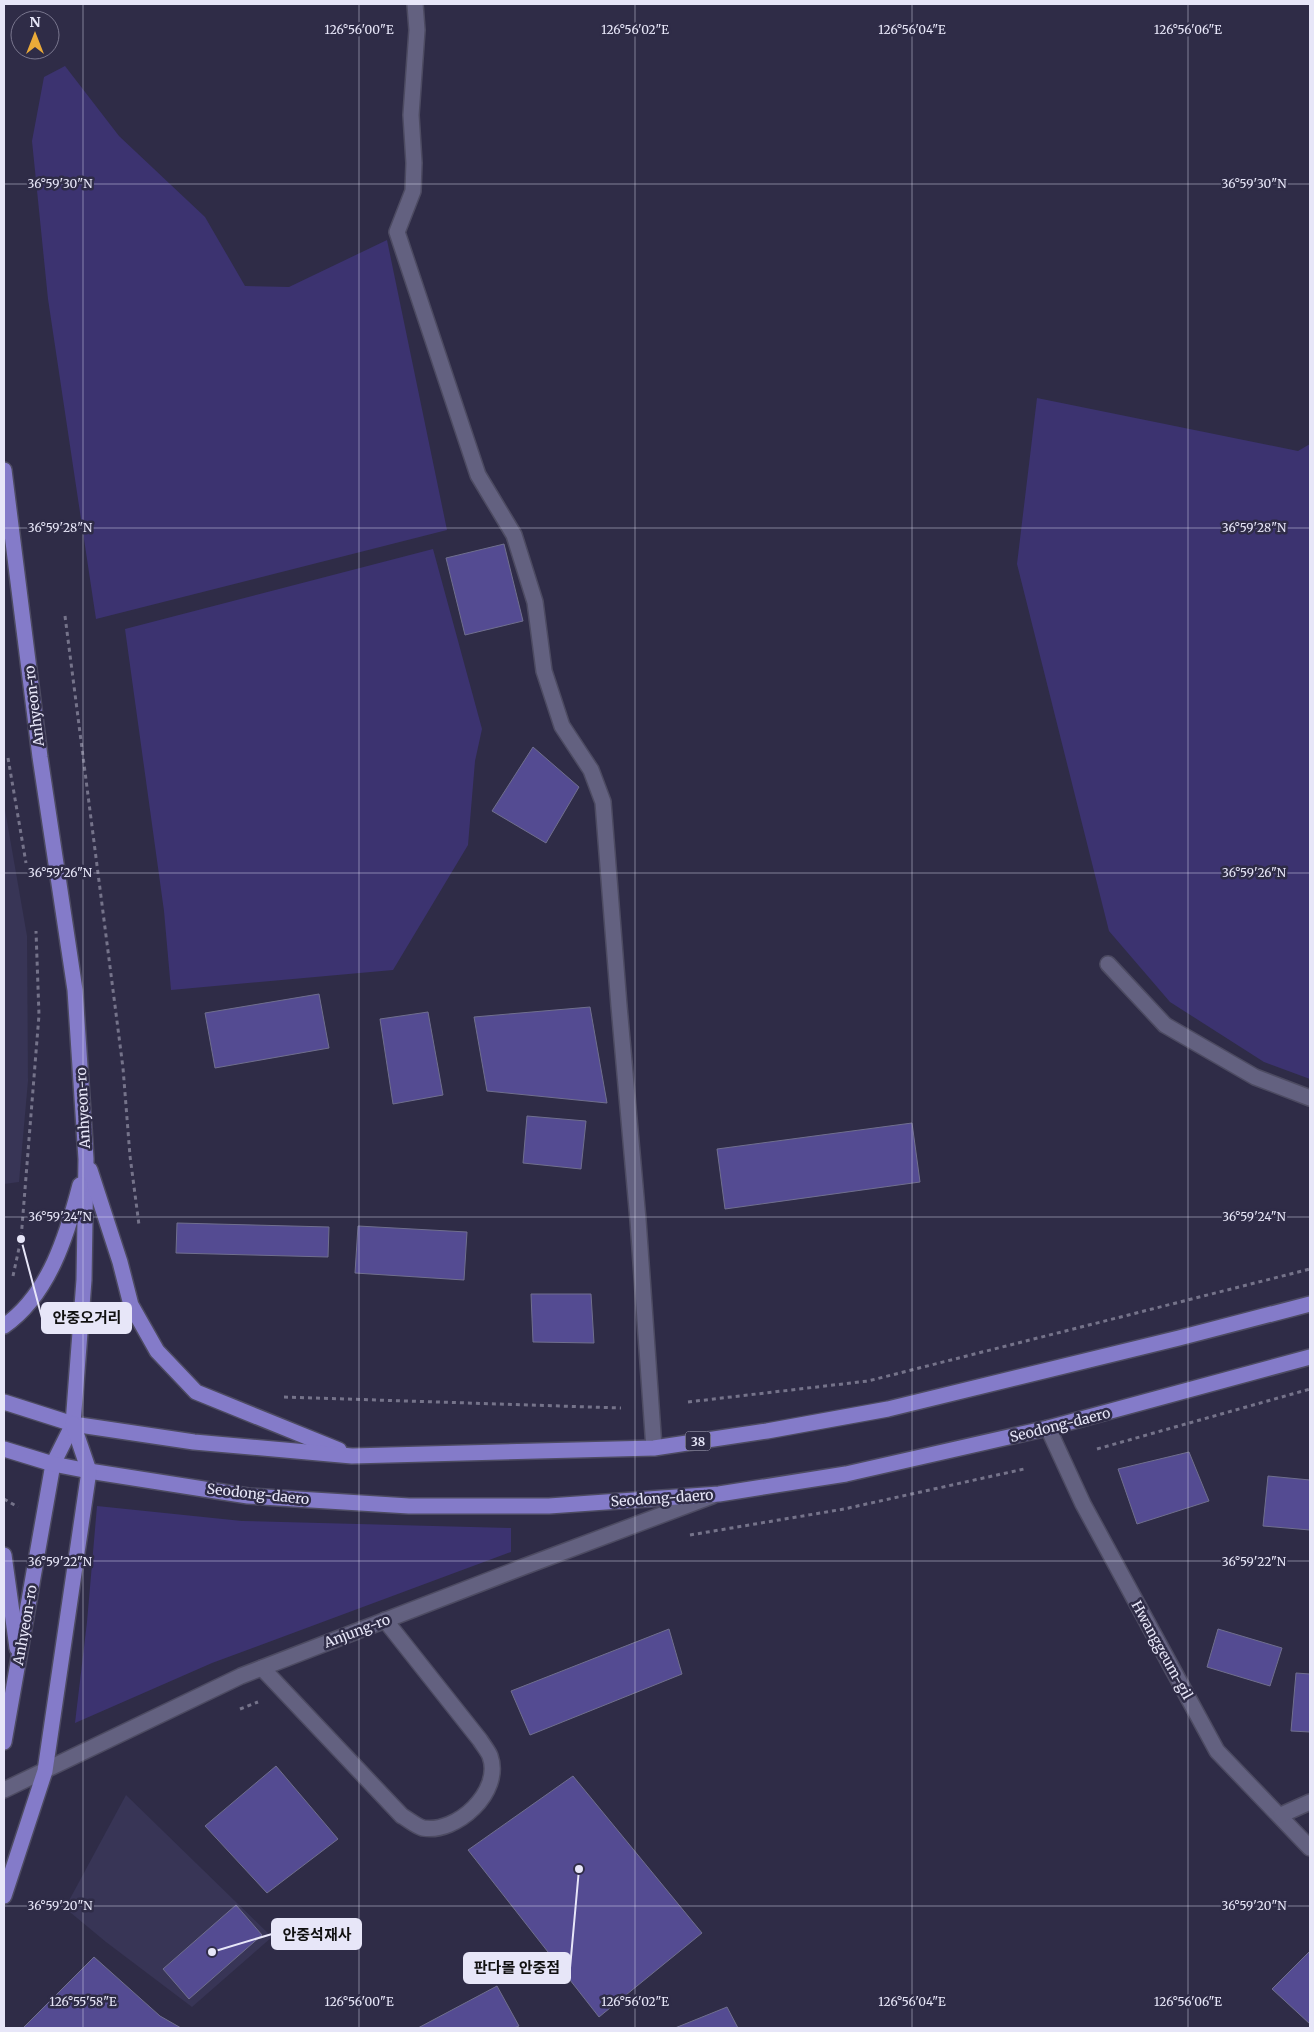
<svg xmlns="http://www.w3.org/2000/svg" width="1314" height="2032" font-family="Merriweather,'Noto Sans KR',serif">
  <rect width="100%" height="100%" fill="#2f2c47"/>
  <g fill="#383556">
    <path d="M4,804L27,936L28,1081L19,1182L4,1184Z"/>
    <path d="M126,1795L272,1937L192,2007L106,1942L65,1908Z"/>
  </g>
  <g fill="#3c3370">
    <path d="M65,66L119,136L205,217L245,286L289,287L387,240L447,530L96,619L48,299L32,141L44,77Z"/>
    <path d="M1037,398L1298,451L1310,444V1079L1264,1062L1170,1002L1109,931L1017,564Z"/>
    <path d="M433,549L482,729L475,761L468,845L393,970L171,990L164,911L125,629Z"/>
    <path d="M97,1506L242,1521L511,1528V1552L212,1663L75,1723L87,1622Z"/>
  </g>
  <g fill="#544b92" stroke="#706f8e">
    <path d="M504,544L523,621L465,635L446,558Z"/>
    <path d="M533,747L579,787L546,843L492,811Z"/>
    <path d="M319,994L329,1048L215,1068L205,1013Z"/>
    <path d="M590,1007L607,1103L487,1091L474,1017Z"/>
    <path d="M428,1012L443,1095L393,1104L380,1019Z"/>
    <path d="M527,1116L586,1121L581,1169L523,1163Z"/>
    <path d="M912,1123L920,1182L725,1209L717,1149Z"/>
    <path d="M177,1223L329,1227L328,1257L176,1253Z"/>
    <path d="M358,1226L467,1232L464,1280L355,1273Z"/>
    <path d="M531,1294H591L594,1343L533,1342Z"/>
    <path d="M1189,1452L1209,1501L1137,1524L1118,1469Z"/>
    <path d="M1268,1476L1310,1480V1530L1263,1526Z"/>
    <path d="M669,1629L682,1674L530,1735L511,1691Z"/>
    <path d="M1218,1629L1282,1648L1270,1686L1207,1667Z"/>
    <path d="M1296,1673L1310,1674V1732L1291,1731Z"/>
    <path d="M276,1766L338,1839L267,1893L205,1826Z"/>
    <path d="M573,1776L702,1933L599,2017L468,1850Z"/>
    <path d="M236,1905L262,1935L189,1999L163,1969Z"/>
    <path d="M1310,1951V2024L1272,1989Z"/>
    <path d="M94,1957L160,2016L181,2028H23Z"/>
    <path d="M497,1986L519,2026L514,2028H418Z"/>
    <path d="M727,2007L738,2028H675Z"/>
  </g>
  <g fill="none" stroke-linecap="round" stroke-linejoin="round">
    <defs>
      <g id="minor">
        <path d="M415,4L417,30L411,115L414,163L413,191L397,232L478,475L514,535L535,602L544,671L562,726L591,770L603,802L619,1006L638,1220L654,1448"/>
        <path d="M1108,964L1165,1025L1255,1077L1310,1098"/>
        <path d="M1048,1428L1083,1504L1217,1751L1310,1848"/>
        <path d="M262,1668L402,1816C408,1819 416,1826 423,1828C456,1834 503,1792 490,1756C488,1751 483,1745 480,1740L385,1620"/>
        <path d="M4,1790L241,1676L523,1567L712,1496"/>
        <path d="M1281,1815L1310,1802"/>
      </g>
      <g id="major">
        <path d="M4,470L40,757L75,990L86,1159L84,1280L73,1424L53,1464L4,1742"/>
        <path d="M90,1170L120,1262L131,1305L157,1351L196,1392L339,1450"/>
        <path d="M4,1326C49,1295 67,1235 80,1185"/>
        <path d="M4,1402L73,1424L194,1442L352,1456L654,1448L767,1431L888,1409L1179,1338L1310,1304"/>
        <path d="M4,1449L53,1464L89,1471L248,1496L409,1506H549L719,1494L846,1474L1048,1428L1310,1357"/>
        <path d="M4,1555L17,1648"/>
        <path d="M4,1896L45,1771L89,1471L73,1424"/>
      </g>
    </defs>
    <use href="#minor" stroke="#4d4b62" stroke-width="18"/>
    <use href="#major" stroke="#4d4b62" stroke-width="18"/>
    <g stroke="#75738a" stroke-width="3" stroke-dasharray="4 4" stroke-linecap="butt">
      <path d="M65,616L123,1068L130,1156L139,1225"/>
      <path d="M8,758L26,863"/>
      <path d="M13,1276L21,1239L39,1015L36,931"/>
      <path d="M284,1397L621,1408"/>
      <path d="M688,1402L868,1381L1310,1269"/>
      <path d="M1097,1449L1310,1389"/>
      <path d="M4,1499L18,1507"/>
      <path d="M690,1535L844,1509L1024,1469"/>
      <path d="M240,1709L258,1702"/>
    </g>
    <use href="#minor" stroke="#636180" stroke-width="15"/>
    <use href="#major" stroke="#847bc9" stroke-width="15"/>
  </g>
  <path fill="none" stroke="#e7e6f8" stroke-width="1" stroke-opacity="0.45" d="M83,4V2028M359,4V2028M635,4V2028M912,4V2028M1188,4V2028M4,184H1310M4,528H1310M4,873H1310M4,1217H1310M4,1561H1310M4,1906H1310"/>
  <g text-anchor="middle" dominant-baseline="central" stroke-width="5" stroke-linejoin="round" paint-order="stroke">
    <rect fill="#2f2c47" stroke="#b0aec3" stroke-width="1" x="685.5" y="1431.5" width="25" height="19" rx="4"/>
    <g font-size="12" font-weight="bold" fill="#e7e6f8">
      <text x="698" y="1441">38</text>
    </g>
    <g font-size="14" fill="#e7e6f8" stroke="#2f2c47">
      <text transform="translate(34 706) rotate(-97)">Anhyeon-ro</text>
      <text transform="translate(83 1108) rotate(-93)">Anhyeon-ro</text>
      <text transform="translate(1060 1425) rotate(-14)">Seodong-daero</text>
      <text transform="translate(258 1494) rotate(6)">Seodong-daero</text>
      <text transform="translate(662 1498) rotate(-4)">Seodong-daero</text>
      <text transform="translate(25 1625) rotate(-80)">Anhyeon-ro</text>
      <text transform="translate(357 1631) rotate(-21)">Anjung-ro</text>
      <text transform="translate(1162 1650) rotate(61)">Hwanggeum-gil</text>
    </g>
  </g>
  <g font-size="12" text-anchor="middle" fill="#e7e6f8" stroke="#2f2c47" stroke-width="5" stroke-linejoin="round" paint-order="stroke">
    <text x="359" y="34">126°56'00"E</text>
    <text x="635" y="34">126°56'02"E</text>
    <text x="912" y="34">126°56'04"E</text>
    <text x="1188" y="34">126°56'06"E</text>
    <text x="60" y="188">36°59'30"N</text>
    <text x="1254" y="188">36°59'30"N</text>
    <text x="60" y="532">36°59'28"N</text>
    <text x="1254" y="532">36°59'28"N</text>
    <text x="60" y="877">36°59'26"N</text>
    <text x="1254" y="877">36°59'26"N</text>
    <text x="60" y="1221">36°59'24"N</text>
    <text x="1254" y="1221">36°59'24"N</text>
    <text x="60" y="1566">36°59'22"N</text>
    <text x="1254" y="1566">36°59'22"N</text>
    <text x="60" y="1910">36°59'20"N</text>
    <text x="1254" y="1910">36°59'20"N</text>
    <text x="83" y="2006">126°55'58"E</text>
    <text x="359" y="2006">126°56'00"E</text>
    <text x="635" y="2006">126°56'02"E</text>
    <text x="912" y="2006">126°56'04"E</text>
    <text x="1188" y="2006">126°56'06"E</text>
  </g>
  <path fill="none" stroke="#e7e6f8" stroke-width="2" d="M21 1239L42 1318M212 1952L272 1934M579 1869L570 1968"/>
  <g fill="#e7e6f8" stroke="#2f2c47" stroke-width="2">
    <circle cx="21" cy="1239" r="5"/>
    <circle cx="212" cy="1952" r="5"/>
    <circle cx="579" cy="1869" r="5"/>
  </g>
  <g fill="#e7e6f8" stroke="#e7e6f8" stroke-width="2">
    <rect x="42" y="1303" width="89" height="30" rx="5"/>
    <rect x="272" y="1919" width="89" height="30" rx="5"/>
    <rect x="464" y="1953" width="106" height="30" rx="5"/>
  </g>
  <g font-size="15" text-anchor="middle" font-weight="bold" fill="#111">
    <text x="87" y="1323">안중오거리</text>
    <text x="317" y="1940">안중석재사</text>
    <text x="517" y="1973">판다몰 안중점</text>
  </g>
  <rect width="1314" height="2032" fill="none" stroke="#e7e6f8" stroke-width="10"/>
  <g transform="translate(35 35)"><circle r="24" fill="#2f2c47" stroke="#79768e"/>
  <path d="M0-4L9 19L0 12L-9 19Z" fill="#eaaa39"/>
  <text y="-8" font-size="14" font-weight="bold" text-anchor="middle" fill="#e7e6f8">N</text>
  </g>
</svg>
